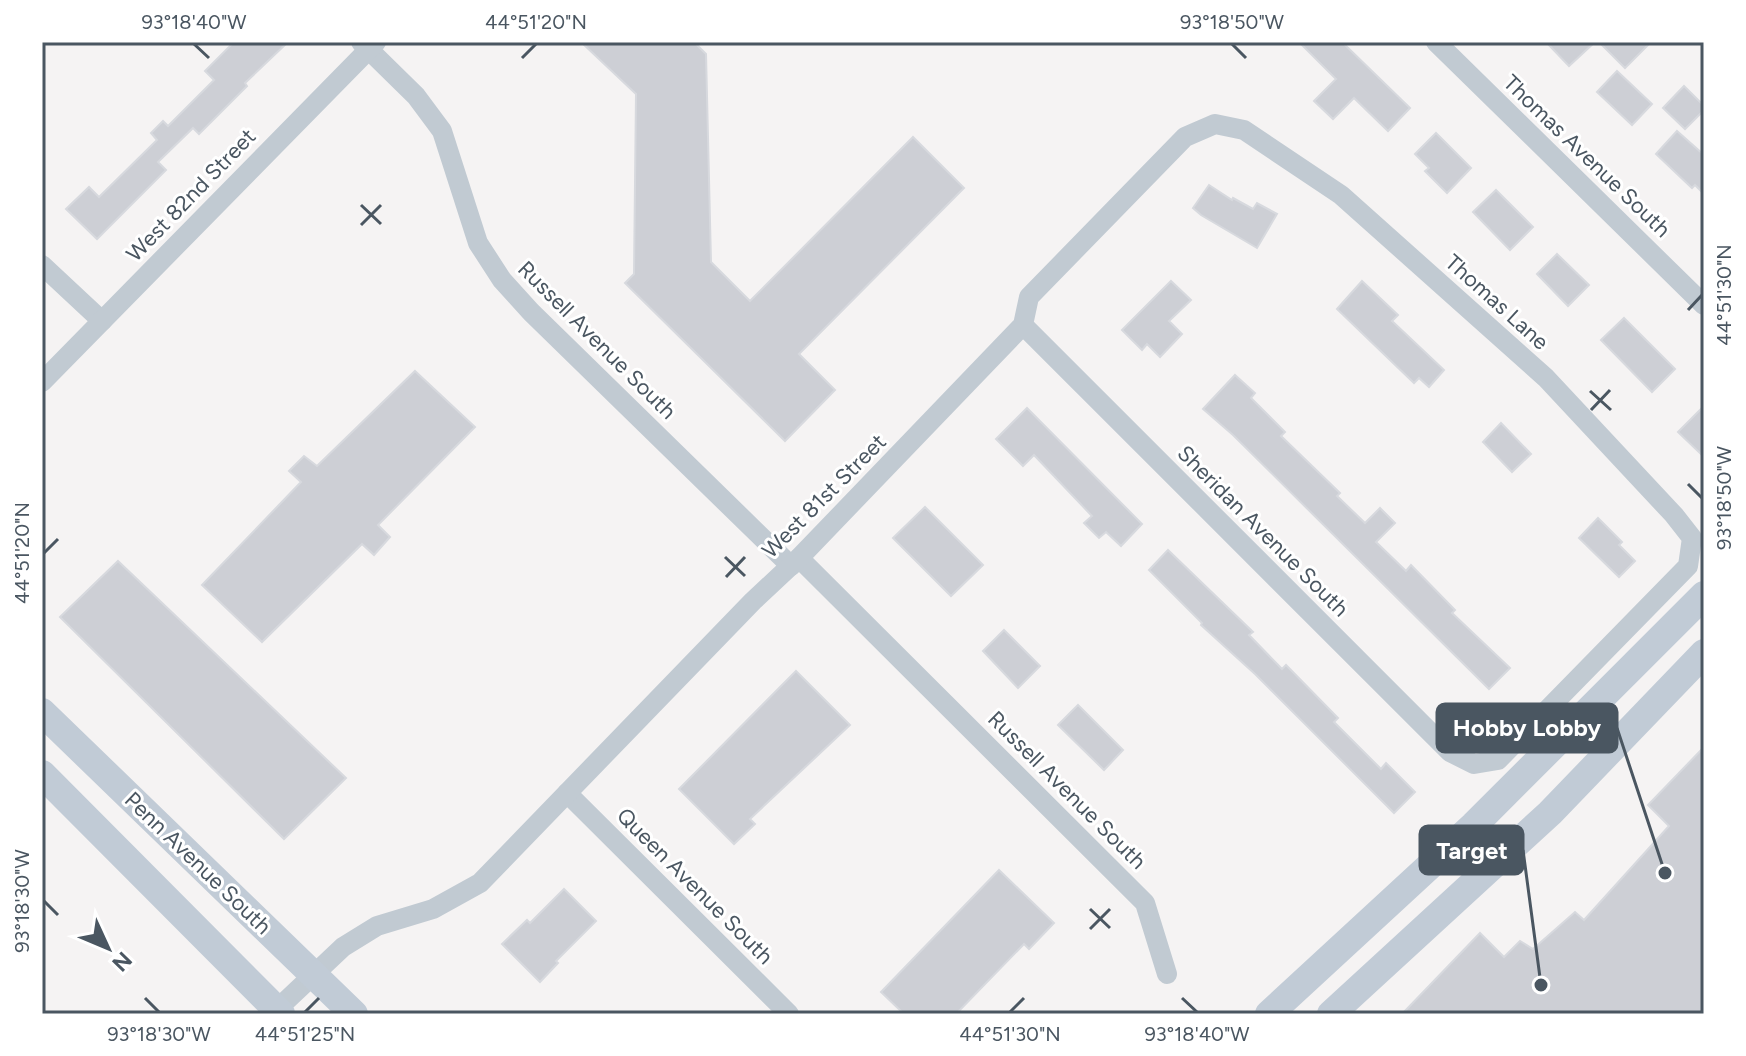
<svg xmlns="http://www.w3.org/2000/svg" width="1746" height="1056" font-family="Figtree,sans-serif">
  <rect width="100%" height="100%" fill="#f5f3f3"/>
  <g fill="#cdcfd5" stroke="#d7d9de" stroke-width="2">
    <path d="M234,42H288L245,83L247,86L199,134L193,128L158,162L166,170L97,239L66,209L89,187L99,197L157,140L151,133L163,121L168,126L214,80L205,71Z"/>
    <path d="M581,42H694L706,54L711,262L750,301L913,137L964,188L799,354L835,390L785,441L625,283L634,274L636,94Z"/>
    <path d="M1299,42H1342L1410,108L1388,131L1354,98L1333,119L1314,101L1336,79Z"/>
    <path d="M1546,42H1595L1569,66Z"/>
    <path d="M1599,42H1651L1625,68Z"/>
    <path d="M1617,71L1652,104L1632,125L1597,92Z"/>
    <path d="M1684,86L1704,106V110L1685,129L1663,108Z"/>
    <path d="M1677,131L1704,155V194L1695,185L1692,188L1656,154Z"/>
    <path d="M1436,133L1471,168L1447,193L1425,171L1429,168L1415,154Z"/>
    <path d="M1209,185L1232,200L1233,198L1253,209L1257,203L1277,214L1257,248L1201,215L1193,208Z"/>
    <path d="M1496,190L1533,227L1510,250L1473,212Z"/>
    <path d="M1557,254L1589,285L1568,306L1537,274Z"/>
    <path d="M1171,281L1191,300L1169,321L1182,334L1160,357L1147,344L1142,350L1122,330Z"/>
    <path d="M1362,281L1398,315L1392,321L1444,370L1429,387L1419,378L1414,383L1337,309Z"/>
    <path d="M1624,318L1675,369L1652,392L1601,340Z"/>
    <path d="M415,371L475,427L378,525L390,537L374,555L362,544L262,642L202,585L301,482L289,471L304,456L317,466Z"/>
    <path d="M1235,375L1255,393L1251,398L1285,432L1281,436L1340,493L1337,496L1365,523L1380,508L1395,523L1376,542L1406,571L1411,565L1455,610L1452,613L1510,668L1489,689L1233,435L1203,409Z"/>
    <path d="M1704,406V457L1678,432Z"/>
    <path d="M1027,408L1142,524L1121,546L1106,532L1099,538L1084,523L1092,516L1034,455L1023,466L996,439Z"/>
    <path d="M1501,423L1531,454L1512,472L1483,442Z"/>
    <path d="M925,507L983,565L951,596L893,538Z"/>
    <path d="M1598,518L1622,542L1619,545L1635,561L1619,577L1579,538Z"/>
    <path d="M1168,550L1253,632L1249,635L1282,669L1286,665L1338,718L1334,722L1381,769L1386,763L1415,792L1394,813L1255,674L1201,625L1202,623L1149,570Z"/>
    <path d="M118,561L346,778L284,839L60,617Z"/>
    <path d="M1004,630L1040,666L1018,688L983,651Z"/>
    <path d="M796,671L850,725L750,819L755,824L734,844L679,789Z"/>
    <path d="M1078,705L1123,750L1104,770L1058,725Z"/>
    <path d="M1704,747V1014H1402L1480,933L1504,957L1520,941L1533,949L1575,912L1584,920L1669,826L1648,805Z"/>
    <path d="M999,870L1054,923L1029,949L1024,944L956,1014H904L881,992Z"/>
    <path d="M564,889L596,921L556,961L558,963L540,982L502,944L527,920L530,923Z"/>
  </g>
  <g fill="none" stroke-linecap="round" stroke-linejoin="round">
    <g stroke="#c1cad2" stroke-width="20">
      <path d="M361,42L416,96L442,131L478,243L502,280L531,312L791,566"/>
      <path d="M1436,42L1704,305"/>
      <path d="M42,265L102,321"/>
      <path d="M42,382L376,42"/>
      <path d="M799,558L1145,903L1167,974"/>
      <path d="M567,793L789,1014"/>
      <path d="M272,1014L343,947L377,926L433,909L480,883L753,601L799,558L1023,325L1029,297L1185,137L1215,124L1244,130L1341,195L1546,378L1674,515L1692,538L1688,566L1498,760L1474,764L1450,752L1023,325"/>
    </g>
    <g stroke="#c1cbd6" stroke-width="28">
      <path d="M42,712L354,1014"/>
      <path d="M42,774L281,1014"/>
      <path d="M1269,1014L1474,825L1704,595"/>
      <path d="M1331,1014L1550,813L1704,653"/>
    </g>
  </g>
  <path fill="none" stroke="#4a5661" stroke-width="3" d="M194,44L209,58M1232,44L1246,58M522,58L536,44M361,205L381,224M361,225L381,205M1688,310L1702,295M1590,391L1611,410M1591,410L1610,390M1688,484L1702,498M44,553L58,539M725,557L745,576M726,577L745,557M44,901L58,915M1090,909L1110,928M1090,929L1110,909M145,998L159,1012M1182,998L1197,1012M305,1012L319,998M1010,1012L1024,998"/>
  <g text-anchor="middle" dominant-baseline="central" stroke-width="6" stroke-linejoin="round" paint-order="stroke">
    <g font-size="22" fill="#4a5661" stroke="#fff">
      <text transform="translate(1587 156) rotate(44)">Thomas Avenue South</text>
      <text transform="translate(191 195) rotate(-46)">West 82nd Street</text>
      <text transform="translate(1497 302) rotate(42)">Thomas Lane</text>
      <text transform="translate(597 340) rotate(45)">Russell Avenue South</text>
      <text transform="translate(824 496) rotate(-45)">West 81st Street</text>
      <text transform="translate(1263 531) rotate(45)">Sheridan Avenue South</text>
      <text transform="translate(1067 790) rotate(45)">Russell Avenue South</text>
      <text transform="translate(198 863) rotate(44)">Penn Avenue South</text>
      <text transform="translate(695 886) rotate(45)">Queen Avenue South</text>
    </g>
  </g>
  <path fill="none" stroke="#4a5661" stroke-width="3" d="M1665 873L1617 728M1541 985L1523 850"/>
  <g fill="#4a5661" stroke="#fff" stroke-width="3">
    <circle cx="1665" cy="873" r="8"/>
    <circle cx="1541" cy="985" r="8"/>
  </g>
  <g fill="#4a5661" stroke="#4a5661" stroke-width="3">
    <rect x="1437" y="704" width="180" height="48" rx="8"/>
    <rect x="1420" y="826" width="103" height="48" rx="8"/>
  </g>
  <g font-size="24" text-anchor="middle" font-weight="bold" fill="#fff">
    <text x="1527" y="736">Hobby Lobby</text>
    <text x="1472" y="859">Target</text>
  </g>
  <rect width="1746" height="1056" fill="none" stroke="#ffffff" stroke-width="88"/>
  <g transform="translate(108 948) rotate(134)" stroke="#ffffff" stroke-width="6" paint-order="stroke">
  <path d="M0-6L14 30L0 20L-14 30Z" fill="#4a5661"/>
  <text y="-12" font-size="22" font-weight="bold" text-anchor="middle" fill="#4a5661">N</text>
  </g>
  <rect x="44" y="44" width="1658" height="968" fill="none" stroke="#4a5661" stroke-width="3"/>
  <g font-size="20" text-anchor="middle" fill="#4a5661">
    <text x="194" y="29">93°18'40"W</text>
    <text x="536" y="29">44°51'20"N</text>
    <text x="1232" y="29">93°18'50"W</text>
    <text transform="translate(1724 295) rotate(-90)" y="7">44°51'30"N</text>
    <text transform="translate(1724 498) rotate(-90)" y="7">93°18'50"W</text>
    <text transform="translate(22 553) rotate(-90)" y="7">44°51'20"N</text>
    <text transform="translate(22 901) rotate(-90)" y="7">93°18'30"W</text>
    <text x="159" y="1041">93°18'30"W</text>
    <text x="305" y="1041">44°51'25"N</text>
    <text x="1010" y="1041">44°51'30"N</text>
    <text x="1197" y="1041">93°18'40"W</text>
  </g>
</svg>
